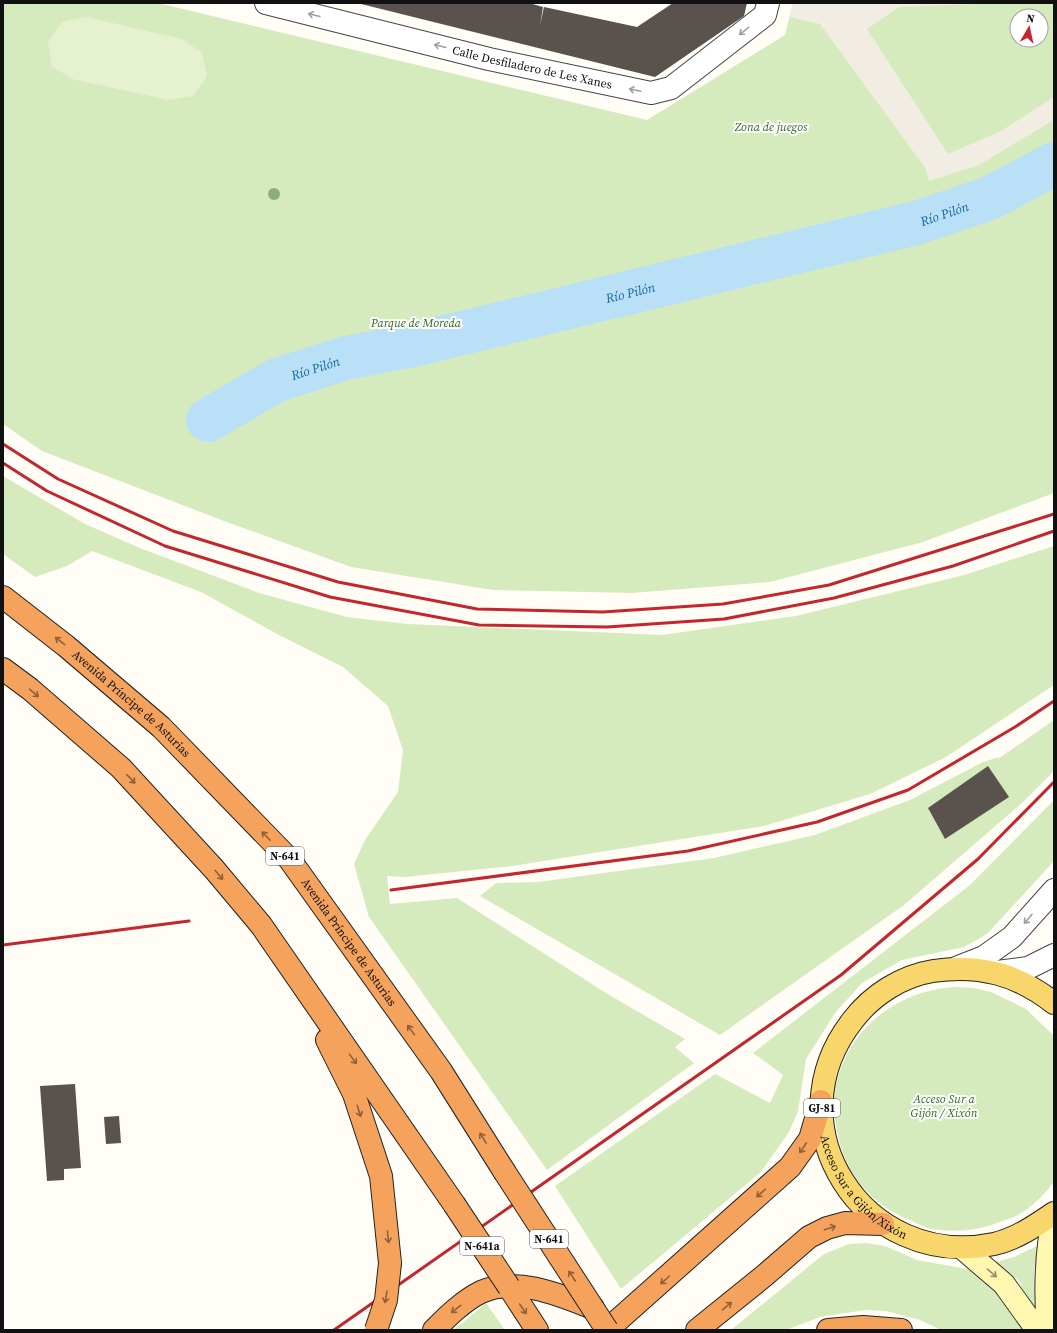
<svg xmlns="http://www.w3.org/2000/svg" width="1057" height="1333" font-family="'Source Serif 4',serif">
  <rect width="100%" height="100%" fill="#fffdf5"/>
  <g fill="#d5ebbd" fill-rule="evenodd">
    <path d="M3,3H158L647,120L785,35L793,3H1054V493L923,542L770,582L632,593L493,590L351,567L224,521L42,451L3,424ZM1017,16H1041V40H1017Z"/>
    <path d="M3,476L85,524L140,548L259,593L347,617L408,624L662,635L796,616L964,575L1054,546V685L946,757L870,794L764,826L512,866L405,877L387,876L390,904L457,898L606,993L685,1039L675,1047L694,1063L547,1170L369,917L354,864L365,840L398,792L403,750L388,706L343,667L279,635L201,592L92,551L67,566L35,577L3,554Z"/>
    <path d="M1054,720V771L1022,803L904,905L720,1035L480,896L496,883L538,882L714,858L815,835L910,800L983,762L999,757L998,759ZM988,766L1008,797L945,839L929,810Z"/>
    <path d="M1054,800V861L987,934L964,947L902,960L862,983L835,1013L806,1059L798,1111L789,1132L761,1172L621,1289L555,1186L715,1074L770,1103L783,1075L753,1053L970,885Z"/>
    <path d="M953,987L974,988L991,992L1026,1009L1054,1036V1181C1046,1194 1026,1213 1011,1218C1004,1221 996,1223 988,1226C971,1231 950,1232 932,1229C925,1228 918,1224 912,1221C871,1204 845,1175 837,1131C835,1119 832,1107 833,1095C833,1088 837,1081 839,1074C855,1023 901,991 953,987Z"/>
    <path d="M866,1243L885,1246L917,1260L973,1270L987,1278L1015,1314L1022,1330H941L920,1320L886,1311L865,1310L820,1317L786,1330H731L824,1254L849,1244Z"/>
    <path d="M1039,1245L1034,1271L1037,1310L1033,1312L1019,1281L996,1262L1014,1257Z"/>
    <path d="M486,1303L505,1330H454Z"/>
  </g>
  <path fill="#e6f2cf" d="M86,17L182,39L202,53L207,76L193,96L169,100L72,79L52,66L48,42L62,22Z"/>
  <path fill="#f1ede2" d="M793,3H999L899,7L867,29L948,154L1001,131L1054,97V120L979,165L929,181L926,169L820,24L789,17Z"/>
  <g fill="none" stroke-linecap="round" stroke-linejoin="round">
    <path stroke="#b9e0f7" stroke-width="44" id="s1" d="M208,420L277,380L346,358L409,346L916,223L990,198L1054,164"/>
  </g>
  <g fill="#5a524d">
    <path d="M357,3H529L543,7L540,25L544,7L637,27L673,3H747L744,16L655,77Z"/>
    <path d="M988,766L1009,797L945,839L928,808Z"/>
    <path d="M75,1084L81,1168L64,1169V1180L47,1181L40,1086Z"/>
    <path d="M119,1116L121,1143L106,1144L104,1117Z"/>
  </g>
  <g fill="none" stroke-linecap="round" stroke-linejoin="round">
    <defs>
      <g id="street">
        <path id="s2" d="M266,3L489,59L651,93L671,88L765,15L768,3"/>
        <path d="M956,968L984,957L1012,937L1054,890"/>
        <path d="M997,972L1028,968L1054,955"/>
      </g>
      <g id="secondary">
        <path d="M962,1248L1004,1284L1037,1330"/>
        <path d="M1048,1330C1045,1292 1046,1251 1054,1214"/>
      </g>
      <g id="primary">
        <path id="s3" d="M1054,1003C1017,974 979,964 933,971C902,976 872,995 853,1020C770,1125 863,1271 994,1244C1016,1239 1035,1226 1054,1213"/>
      </g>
      <g id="highway">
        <path id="s4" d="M3,597L66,646L161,727L290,860L441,1071L504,1171"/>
        <path d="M3,669L30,689L121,768L214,869L261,925L454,1204"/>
        <path d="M327,1040L354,1094L381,1176L390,1263"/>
        <path d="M509,1287L537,1330"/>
        <path d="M434,1330C448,1316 463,1301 481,1292C516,1276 560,1295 593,1308"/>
        <path d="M607,1330L790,1167L810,1139L821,1101"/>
        <path d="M697,1330L764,1276L809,1237L827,1228L845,1223L883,1224"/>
        <path d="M828,1330L863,1327L901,1330"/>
      </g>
    </defs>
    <use href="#street" stroke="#444" stroke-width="24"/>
    <use href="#secondary" stroke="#333" stroke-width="24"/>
    <use href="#primary" stroke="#222" stroke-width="24"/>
    <use href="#highway" stroke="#222" stroke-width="24"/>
    <use href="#street" stroke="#fff" stroke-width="22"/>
    <use href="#secondary" stroke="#fff6b0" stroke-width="22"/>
    <use href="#primary" stroke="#f9d66b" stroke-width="22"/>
    <use href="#highway" stroke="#f5a25d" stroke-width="22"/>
    <g stroke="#c4262e" stroke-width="3">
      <path d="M3,444L58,479L173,531L338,582L477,609L603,612L723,604L829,585L1054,514"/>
      <path d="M3,463L47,491L165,546L330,597L479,625L607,627L724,619L834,598L953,566L1054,531"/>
      <path d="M391,890L688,851L817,822L908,790L1015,727L1054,701"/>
      <path d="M3,945L189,921"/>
      <path d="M334,1330L841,975L978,859L1054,782"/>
    </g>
    <defs>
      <g id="highway-bridge">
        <path d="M504,1171L607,1330"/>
        <path d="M454,1204L509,1287"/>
        <path d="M376,1330L386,1300L390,1263"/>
      </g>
    </defs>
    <use href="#highway-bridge" stroke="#222" stroke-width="24" stroke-linecap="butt"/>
    <use href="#highway-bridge" stroke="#f5a25d" stroke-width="22"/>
  </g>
  <circle fill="#8dad7f" cx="274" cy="194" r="6"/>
  <defs><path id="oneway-shaft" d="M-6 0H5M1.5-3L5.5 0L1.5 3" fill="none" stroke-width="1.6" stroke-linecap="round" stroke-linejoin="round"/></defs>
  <g stroke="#a0a0a0">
    <use href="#oneway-shaft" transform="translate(314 15) rotate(-166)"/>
    <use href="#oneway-shaft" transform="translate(744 31) rotate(142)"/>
    <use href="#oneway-shaft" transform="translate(440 46) rotate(-166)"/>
    <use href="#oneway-shaft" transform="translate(635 90) rotate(-168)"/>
    <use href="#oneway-shaft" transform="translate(1028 919) rotate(131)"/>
  </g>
  <g stroke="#8e613b">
    <use href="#oneway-shaft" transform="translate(60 641) rotate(-142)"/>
    <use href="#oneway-shaft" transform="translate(34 693) rotate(40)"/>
    <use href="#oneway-shaft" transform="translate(131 779) rotate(47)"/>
    <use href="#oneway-shaft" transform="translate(266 836) rotate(-134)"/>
    <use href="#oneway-shaft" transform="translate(219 875) rotate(50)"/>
    <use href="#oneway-shaft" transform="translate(411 1030) rotate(-126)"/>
    <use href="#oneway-shaft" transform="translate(353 1059) rotate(55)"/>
    <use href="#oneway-shaft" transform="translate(359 1111) rotate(72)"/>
    <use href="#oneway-shaft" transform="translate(483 1138) rotate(-122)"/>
    <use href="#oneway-shaft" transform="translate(803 1148) rotate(124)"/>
    <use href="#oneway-shaft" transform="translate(761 1193) rotate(138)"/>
    <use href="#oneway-shaft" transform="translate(830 1228) rotate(-18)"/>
    <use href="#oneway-shaft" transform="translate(388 1237) rotate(84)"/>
    <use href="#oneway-shaft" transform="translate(572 1276) rotate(-123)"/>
    <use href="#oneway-shaft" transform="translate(665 1280) rotate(138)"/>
    <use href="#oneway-shaft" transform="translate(386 1297) rotate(100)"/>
    <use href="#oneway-shaft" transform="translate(727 1306) rotate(-39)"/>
    <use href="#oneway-shaft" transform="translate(456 1309) rotate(142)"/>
    <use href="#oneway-shaft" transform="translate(523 1309) rotate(57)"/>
  </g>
  <use stroke="#948f68" href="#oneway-shaft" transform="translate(992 1273) rotate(41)"/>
  <g text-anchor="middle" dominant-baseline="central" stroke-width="4" stroke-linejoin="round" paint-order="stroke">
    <g fill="#fff" stroke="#585858" stroke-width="1">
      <rect x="266" y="847" width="38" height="18" rx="3"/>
      <rect x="804" y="1099" width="36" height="18" rx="3"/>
      <rect x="530" y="1230" width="38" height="18" rx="3"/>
      <rect x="460" y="1237" width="44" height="18" rx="3"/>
    </g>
    <g font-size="11" font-weight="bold" fill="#111">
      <text x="285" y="856">N-641</text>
      <text x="822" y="1108">GJ-81</text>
      <text x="549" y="1239">N-641</text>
      <text x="482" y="1246">N-641a</text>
    </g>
    <g font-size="12" fill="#111" stroke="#fff">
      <text stroke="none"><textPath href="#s2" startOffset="274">Calle Desfiladero de Les Xanes</textPath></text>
      <text stroke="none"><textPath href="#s4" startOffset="167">Avenida Príncipe de Asturias</textPath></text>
      <text stroke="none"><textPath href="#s4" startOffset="491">Avenida Príncipe de Asturias</textPath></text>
      <text stroke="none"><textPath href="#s3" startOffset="415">Acceso Sur a Gijón/Xixón</textPath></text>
    </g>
    <g font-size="12" font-style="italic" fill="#2f6b1f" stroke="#fff">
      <text x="771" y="127">Zona de juegos</text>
      <text x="416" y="323">Parque de Moreda</text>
      <text x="944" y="1099">Acceso Sur a<tspan x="944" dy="14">Gijón / Xixón</tspan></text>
    </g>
    <g font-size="13" font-style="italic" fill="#1768a6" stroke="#fff">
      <text stroke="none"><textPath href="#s1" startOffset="768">Río Pilón</textPath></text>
      <text stroke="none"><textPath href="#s1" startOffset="444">Río Pilón</textPath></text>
      <text stroke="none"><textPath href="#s1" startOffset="120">Río Pilón</textPath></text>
    </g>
  </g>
  <rect width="1057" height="1333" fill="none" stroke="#111111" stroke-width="8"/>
  <g transform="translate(1029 28) rotate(9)"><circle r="19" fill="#ffffff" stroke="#a0a0a0"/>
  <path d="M0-3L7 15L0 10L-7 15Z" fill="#c4262e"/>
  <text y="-6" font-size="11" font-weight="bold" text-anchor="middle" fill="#111111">N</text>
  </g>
</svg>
